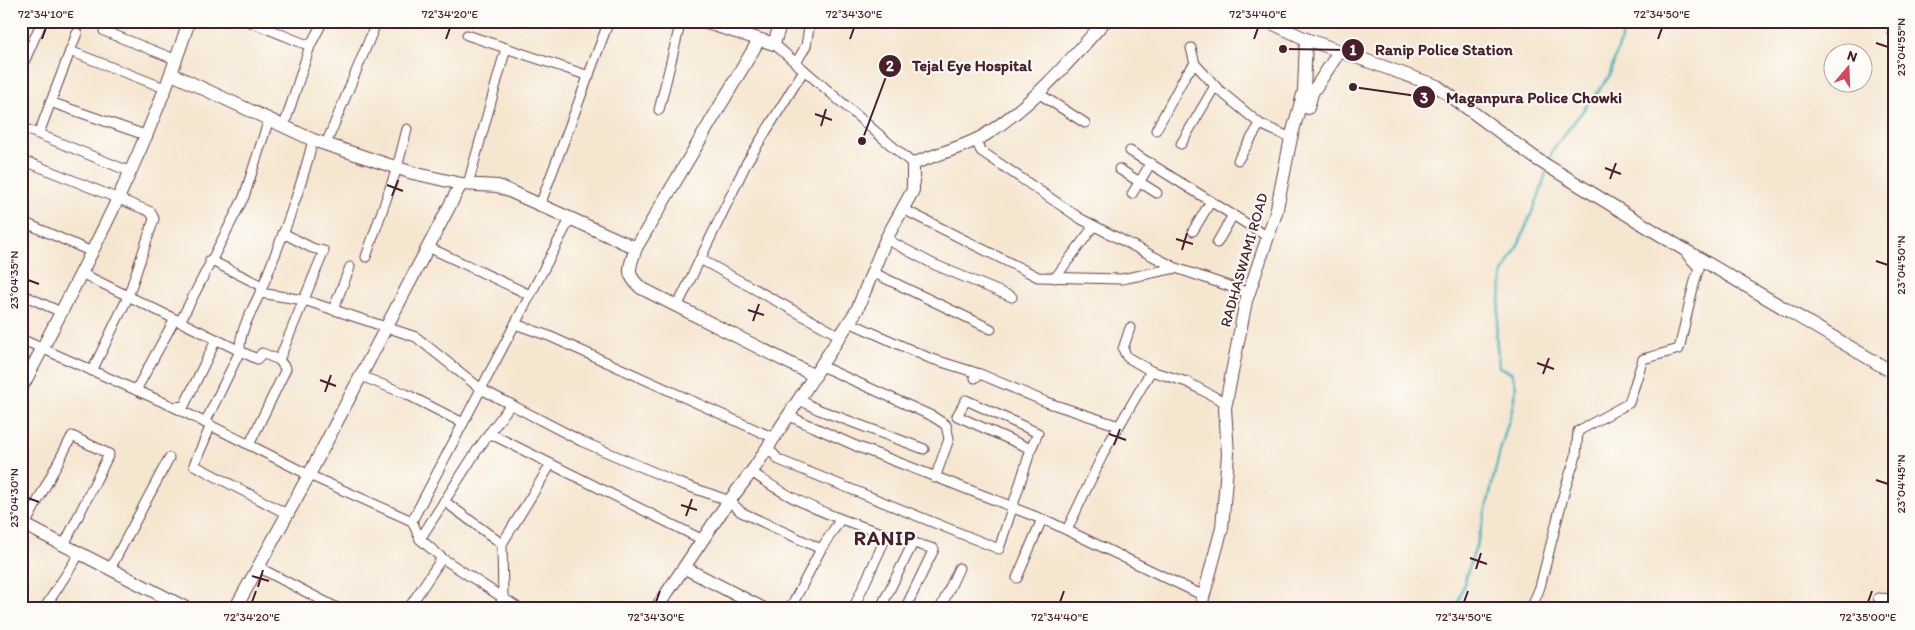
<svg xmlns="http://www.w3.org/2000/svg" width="1915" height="630" font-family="Itim,sans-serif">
  <rect width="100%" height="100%" fill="#fdfcf7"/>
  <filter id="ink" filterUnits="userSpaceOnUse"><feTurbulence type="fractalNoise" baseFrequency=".02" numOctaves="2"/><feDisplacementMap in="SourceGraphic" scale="10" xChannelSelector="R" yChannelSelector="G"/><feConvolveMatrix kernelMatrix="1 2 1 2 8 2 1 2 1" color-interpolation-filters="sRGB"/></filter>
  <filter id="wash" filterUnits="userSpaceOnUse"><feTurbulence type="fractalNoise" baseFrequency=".0096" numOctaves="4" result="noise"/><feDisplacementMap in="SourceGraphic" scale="20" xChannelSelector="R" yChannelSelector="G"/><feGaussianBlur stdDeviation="1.12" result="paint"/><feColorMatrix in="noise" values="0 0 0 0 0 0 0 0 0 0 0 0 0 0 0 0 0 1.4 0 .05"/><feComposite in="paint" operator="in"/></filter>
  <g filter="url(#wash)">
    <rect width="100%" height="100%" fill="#f5e6d0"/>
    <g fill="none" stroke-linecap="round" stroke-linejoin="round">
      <g stroke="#44b3be" stroke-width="2.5">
        <path d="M1549,161L1553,149L1609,77L1627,21"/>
        <path d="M1456,609L1481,530L1501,447L1512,410L1516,386L1511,372L1499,367L1496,336L1503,273L1519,243L1540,193L1546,172"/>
      </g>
    </g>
  </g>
  <g filter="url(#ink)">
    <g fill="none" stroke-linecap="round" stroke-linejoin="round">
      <defs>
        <g id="street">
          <path d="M248,21L310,46"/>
          <path d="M104,31L177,60"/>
          <path d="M1893,33L1894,34"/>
          <path d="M467,35L589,76"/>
          <path d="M774,44L913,164"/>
          <path d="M1191,48L1195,64L1219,90L1260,124L1291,138"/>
          <path d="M70,51L167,89"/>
          <path d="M25,60L42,21"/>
          <path d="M796,63L806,46L810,21"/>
          <path d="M1038,93L1085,123"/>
          <path d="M21,96L24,97"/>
          <path d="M50,102L148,136"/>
          <path d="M659,110L681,21"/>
          <path d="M284,126L310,46L323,21"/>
          <path d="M21,127L131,172"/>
          <path d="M1156,130L1186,74L1195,64"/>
          <path d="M39,133L77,33"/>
          <path d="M975,139L981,151L1081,219L1176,268"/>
          <path d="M326,144L377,21"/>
          <path d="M1181,144L1215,86"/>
          <path d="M1130,151L1268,237"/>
          <path d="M1238,160L1260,124"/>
          <path d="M30,163L151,212L154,219L128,297L92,371"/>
          <path d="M1119,169L1157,193"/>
          <path d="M468,184L506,48"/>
          <path d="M1132,194L1151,163"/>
          <path d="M540,205L609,21"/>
          <path d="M903,209L1038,277L1122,279L1176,268L1249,293"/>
          <path d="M21,221L92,252"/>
          <path d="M1193,231L1211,201"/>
          <path d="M886,239L933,264L1012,297"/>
          <path d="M1217,243L1233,215"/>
          <path d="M428,247L530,295"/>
          <path d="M366,257L397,168L407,129"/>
          <path d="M700,259L840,336"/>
          <path d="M210,260L262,286"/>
          <path d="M872,272L991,329"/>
          <path d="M81,273L240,351L257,359L262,353L279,360L286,369L249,445"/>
          <path d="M1055,278L1094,226"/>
          <path d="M260,293L304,300L416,337L481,389L570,219"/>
          <path d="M21,294L61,312"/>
          <path d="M677,307L747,162L804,70"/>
          <path d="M333,310L350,267"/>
          <path d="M180,322L244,197L269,119"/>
          <path d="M849,322L929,358L980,374"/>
          <path d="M515,324L549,336L774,438"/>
          <path d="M1130,328L1123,349L1127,357L1151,371"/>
          <path d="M21,339L174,407L309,475L412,521L481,389L581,441L679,483L730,501L741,512L821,549L790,609"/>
          <path d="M279,360L324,251L312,248L283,233"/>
          <path d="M821,366L932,416L946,425L949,439L935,478"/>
          <path d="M361,376L406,394L463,423"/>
          <path d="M975,378L980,374L1046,402L1119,426"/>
          <path d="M136,390L175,319"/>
          <path d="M800,400L817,409L924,449"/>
          <path d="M174,407L184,406L216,340"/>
          <path d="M789,416L856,446L1013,507"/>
          <path d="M205,423L240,351C239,331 252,311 260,293C280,243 300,193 313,140"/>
          <path d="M211,425L194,465L287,514"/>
          <path d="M489,433L703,540"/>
          <path d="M768,448L779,460L999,549L1031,449L957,416L966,400L1038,433L1031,449"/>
          <path d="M752,472C805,512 871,530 934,549L905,609"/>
          <path d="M444,501L502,544L551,464"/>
          <path d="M1016,509L1052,523L1204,596"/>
          <path d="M412,521L420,539"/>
          <path d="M25,525L72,436L109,454L64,545"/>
          <path d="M1067,530L1105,450L1151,371L1187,382L1226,403"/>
          <path d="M821,549L840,520"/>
          <path d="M442,558L520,609"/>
          <path d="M258,567L339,609"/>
          <path d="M110,569L169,458"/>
          <path d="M1017,578L1042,519"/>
          <path d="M1878,598L1894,599"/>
          <path d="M1011,607L1014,609"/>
          <path d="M44,609L80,553"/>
          <path d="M408,609L442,558L420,539L478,449L511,404"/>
          <path d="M497,609L503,599L502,544"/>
          <path d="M853,609L887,535"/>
          <path d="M880,609L913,543"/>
          <path d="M940,609L959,568"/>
          <path d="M1531,609L1540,587L1565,489L1576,456L1578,431L1629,403L1643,359L1679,349C1686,322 1690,294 1699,268L1687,255"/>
        </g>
        <g id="secondary">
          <path d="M701,21L774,44L781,21"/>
          <path d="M1267,21L1306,39L1437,86L1538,160L1680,247L1894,373"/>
          <path d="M172,74L313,140L413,173L461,184L498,186L636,248C630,267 624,273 641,288L815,376"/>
          <path d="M1308,108L1312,93L1339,52"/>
          <path d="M636,248L759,40"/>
          <path d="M21,389C84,269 148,150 189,21"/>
          <path d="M21,523L188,609"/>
          <path d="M685,568L764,609"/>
          <path d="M235,609L309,475L461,184"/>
          <path d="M656,609L724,508L755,467L857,310L886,239L913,190V164C933,155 968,146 985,135C1031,106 1069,62 1105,21"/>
          <path d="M1200,609L1222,528L1228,454L1225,408L1246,301L1276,213L1291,138L1304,91L1306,39"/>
        </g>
      </defs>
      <use href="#street" stroke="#643d44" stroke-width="11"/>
      <use href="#secondary" stroke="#643d44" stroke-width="14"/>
      <use href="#street" stroke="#fff" stroke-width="9"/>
      <use href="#secondary" stroke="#fff" stroke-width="12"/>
    </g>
  </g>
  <path fill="none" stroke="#4a1f2b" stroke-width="2" d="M42,39L46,28M446,39L450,28M850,39L854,28M1254,39L1258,28M1658,39L1662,28M1876,43L1888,47M815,114L832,120M821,126L826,109M1605,168L1621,174M1610,179L1616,163M387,185L403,191M392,196L398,180M1176,239L1193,244M1182,250L1187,233M1876,261L1888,265M28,280L39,284M748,310L764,315M753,321L759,304M1537,363L1554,369M1543,374L1549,358M320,380L336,386M325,392L331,375M1109,434L1126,440M1114,445L1120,429M1876,480L1888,484M28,498L39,502M681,505L697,510M686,516L692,499M1470,558L1487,564M1476,569L1481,553M252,576L269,581M258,587L263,570M252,602L256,591M656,602L660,591M1060,602L1064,591M1464,602L1468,591M1868,602L1872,591"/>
  <g text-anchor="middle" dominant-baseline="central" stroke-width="4" stroke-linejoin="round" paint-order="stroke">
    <g font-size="15" fill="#4a1f2b" stroke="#fdfcf7">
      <text transform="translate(1244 260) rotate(-74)">RADHASWAMI ROAD</text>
    </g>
    <g font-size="20" font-weight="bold" letter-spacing="1" fill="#4a1f2b" stroke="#fdfcf7">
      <text x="885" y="538">RANIP</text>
    </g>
  </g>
  <path fill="none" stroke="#4a1f2b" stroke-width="2" d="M1283 49L1353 50M862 141L890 66M1353 87L1424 97"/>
  <g fill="#4a1f2b" stroke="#fdfcf7" stroke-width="2">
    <circle cx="1283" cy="49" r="5"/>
    <circle cx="862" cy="141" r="5"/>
    <circle cx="1353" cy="87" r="5"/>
    <circle cx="1353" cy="50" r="12"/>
    <circle cx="890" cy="66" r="12"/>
    <circle cx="1424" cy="97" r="12"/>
  </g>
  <g font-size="15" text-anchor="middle" font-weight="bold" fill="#fff">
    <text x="1353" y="55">1</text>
    <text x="890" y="71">2</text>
    <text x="1424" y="103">3</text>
  </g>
  <g font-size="16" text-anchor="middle" font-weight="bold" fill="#4a1f2b" stroke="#fdfcf7" stroke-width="4" stroke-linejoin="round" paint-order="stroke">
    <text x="1444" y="55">Ranip Police Station</text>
    <text x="972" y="71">Tejal Eye Hospital</text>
    <text x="1534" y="103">Maganpura Police Chowki</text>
  </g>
  <rect width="1915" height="630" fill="none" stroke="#fdfcf7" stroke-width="55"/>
  <g transform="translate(1848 68) rotate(19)"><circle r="24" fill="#fdfcf7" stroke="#b5a4a5"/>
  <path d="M0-4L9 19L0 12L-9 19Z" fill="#d1495b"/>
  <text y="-8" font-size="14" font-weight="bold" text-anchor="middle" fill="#4a1f2b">N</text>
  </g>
  <rect x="28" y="28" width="1860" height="574" fill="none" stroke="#4a1f2b" stroke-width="2"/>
  <g font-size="12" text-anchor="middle" fill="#4a1f2b">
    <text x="46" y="18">72°34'10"E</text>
    <text x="450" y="18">72°34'20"E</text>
    <text x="854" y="18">72°34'30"E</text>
    <text x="1258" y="18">72°34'40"E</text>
    <text x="1662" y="18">72°34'50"E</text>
    <text transform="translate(1901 47) rotate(-90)" y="4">23°04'55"N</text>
    <text transform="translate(1901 265) rotate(-90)" y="4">23°04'50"N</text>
    <text transform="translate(14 280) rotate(-90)" y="4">23°04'35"N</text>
    <text transform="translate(1901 484) rotate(-90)" y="4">23°04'45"N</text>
    <text transform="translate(14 498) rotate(-90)" y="4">23°04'30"N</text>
    <text x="252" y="621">72°34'20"E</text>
    <text x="656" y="621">72°34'30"E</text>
    <text x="1060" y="621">72°34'40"E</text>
    <text x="1464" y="621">72°34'50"E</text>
    <text x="1868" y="621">72°35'00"E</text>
  </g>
</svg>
